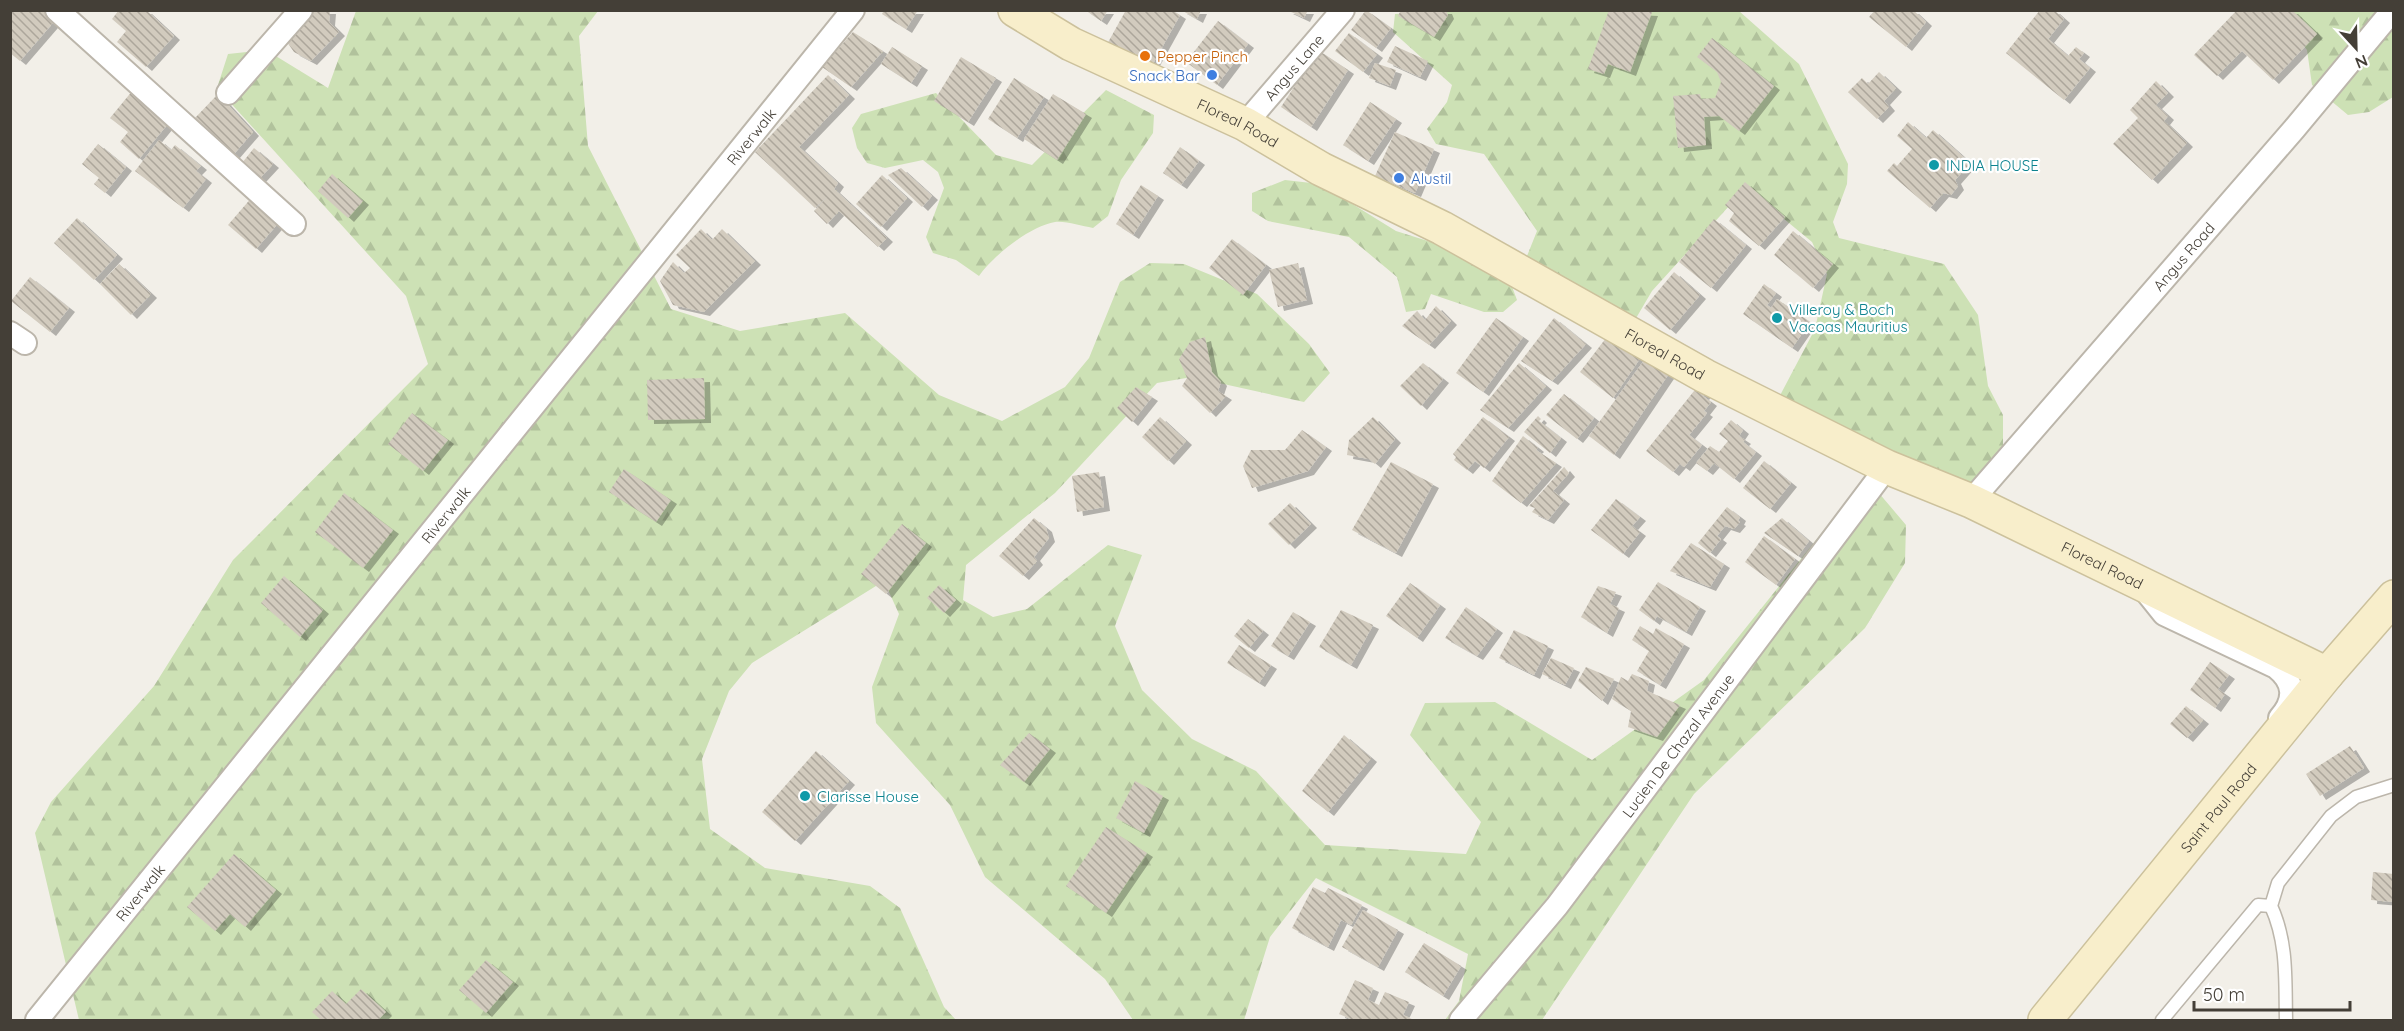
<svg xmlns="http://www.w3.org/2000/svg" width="2404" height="1031" font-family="Quicksand,sans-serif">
  <defs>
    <pattern id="forest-firs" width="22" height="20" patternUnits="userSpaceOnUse" patternTransform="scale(1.5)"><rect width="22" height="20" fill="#cde1b5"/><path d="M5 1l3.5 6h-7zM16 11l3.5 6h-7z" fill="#b1c29c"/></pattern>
    <pattern id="building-back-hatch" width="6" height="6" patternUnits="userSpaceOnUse" patternTransform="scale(1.5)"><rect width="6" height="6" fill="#d2cbbe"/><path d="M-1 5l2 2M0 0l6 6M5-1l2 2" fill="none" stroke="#aca69b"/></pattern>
    <filter id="shadow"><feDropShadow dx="6" dy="4" stdDeviation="0" flood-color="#0004"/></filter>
  </defs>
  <rect width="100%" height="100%" fill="#f2efe8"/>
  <g fill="url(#forest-firs)">
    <path d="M1455,10L1739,11L1799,64L1848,164L1847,184L1833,222L1839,238L1944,264L1978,315L1988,386L2003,415V464L1974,490L1776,403L1815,329L1827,274L1812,242L1767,205H1730L1652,291L1632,325L1525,261L1537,231L1484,154L1436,144L1427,129L1447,102L1452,85L1393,32L1395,14Z"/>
    <path d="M356,11H598L579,36L588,146L671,309L740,331L845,313L939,395L1002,421L1065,387L1089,358L1120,282L1150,263L1184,264L1257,294L1309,344L1330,373L1304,402L1192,377L1157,383L1055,493L966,565L963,600L993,617L1027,609L1108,545L1142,555L1115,626L1142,690L1192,739L1256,771L1325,845L1466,854L1481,822L1410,735L1425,703L1495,702L1592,760L1704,680L1844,505L1873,486L1906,525L1905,563L1865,628L1694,794L1542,1020H1445L1459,1001L1468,954L1316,878L1270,937L1244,1020H1133L1105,979L985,877L950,805L876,723L872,687L899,614L884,581L752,663L729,691L702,759L710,829L765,868L870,886L900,908L944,1007L956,1020H79L35,833L51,802L154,686L233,560L428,364L406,296L217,88L228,54L266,50L328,88Z"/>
    <path d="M2277,11H2393V97L2369,112L2348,115L2312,85L2307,50Z"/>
    <path d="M1106,90L1154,115L1153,133L1121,180L1108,216L1093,228C1081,226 1067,221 1055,222C1030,226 993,256 979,276L956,260L933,253L926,237L944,188L938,172L923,160L885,168L867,163L857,148L852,128L861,114L936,93L996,155L1032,165Z"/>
    <path d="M1285,180L1320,184L1396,231L1466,253L1511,284L1517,300L1503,312H1484L1431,294L1425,309L1406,312L1397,277L1349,237L1268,221L1252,211V193Z"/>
  </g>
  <g fill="url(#building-back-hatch)" filter="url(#shadow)">
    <path d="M10,10H50L58,17L20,61L10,53Z"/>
    <path d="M119,10H146L174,36L146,67L117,42L126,31L112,19Z"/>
    <path d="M308,10H330L329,22L339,32L311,61L294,52L287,42Z"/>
    <path d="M884,10H918L906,29L882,14Z"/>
    <path d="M1085,10H1108L1101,21Z"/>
    <path d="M1126,10H1172L1180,15L1150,69L1106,46Z"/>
    <path d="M1181,10H1201L1197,19Z"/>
    <path d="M1287,10H1308L1304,18Z"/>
    <path d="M1366,10L1391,28L1376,48L1351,30Z"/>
    <path d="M1401,10H1446L1448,15L1434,37L1398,16Z"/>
    <path d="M1609,10L1652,12L1630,72L1608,64L1604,74L1588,69Z"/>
    <path d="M1875,10H1913L1926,22L1906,47L1869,17Z"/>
    <path d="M2040,10H2054L2064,19L2048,39L2068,56L2076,47L2084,53L2079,59L2090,68L2064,100L2006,53Z"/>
    <path d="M2237,10H2292L2317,34L2273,80L2242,51L2217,76L2194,55Z"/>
    <path d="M1218,21L1248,44L1217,85L1186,62Z"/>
    <path d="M853,32L883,51L851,87L822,67Z"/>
    <path d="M1349,33L1377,54L1363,72L1335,51Z"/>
    <path d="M1712,38L1774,86L1739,131L1719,116L1704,117L1706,145L1678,148L1673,96L1700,94L1701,99L1715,98L1721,82L1717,72L1697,57Z"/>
    <path d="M1395,46L1428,61L1420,77L1387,62Z"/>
    <path d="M892,47L922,66L911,83L881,64Z"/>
    <path d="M1318,50L1348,70L1311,127L1281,107Z"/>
    <path d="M961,57L996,78L968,122L934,101Z"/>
    <path d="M1375,63L1396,70L1390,86L1369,78Z"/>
    <path d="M1879,72L1896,88L1884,101L1889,107L1877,119L1848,92L1862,78L1868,84Z"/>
    <path d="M828,75L849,95L799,147L838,183L834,189L887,238L878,247L839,211L827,224L814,211L828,196L815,208L755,152Z"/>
    <path d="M1014,78L1044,97L1017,138L988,119Z"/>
    <path d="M2156,81L2168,93L2156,105L2168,116L2164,121L2187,143L2152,180L2113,144L2138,118L2130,110Z"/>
    <path d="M133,90L176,114L139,159L120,142L128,132L110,118Z"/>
    <path d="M218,94L253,132L233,155L195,118Z"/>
    <path d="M1053,94L1086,114L1057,160L1024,139Z"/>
    <path d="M1370,102L1396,119L1368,161L1343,145Z"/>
    <path d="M1908,122L1926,138L1933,130L1970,163L1955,180L1958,186L1951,195L1943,193L1930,208L1887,171L1894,163L1897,166L1912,149L1897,136Z"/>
    <path d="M1395,132L1434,149L1415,193L1375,176Z"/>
    <path d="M159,140L171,150L175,145L201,166L196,171L206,179L183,208L135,171Z"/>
    <path d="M98,144L126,167L105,193L94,184L99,178L82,164Z"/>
    <path d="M1180,147L1199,161L1181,185L1163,173Z"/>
    <path d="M254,148L273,164L260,178L242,163Z"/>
    <path d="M901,168L932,196L922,207L888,175Z"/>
    <path d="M332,174L363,201L348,218L318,191Z"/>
    <path d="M882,175L907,198L881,227L856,204Z"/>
    <path d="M1745,182L1785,217L1759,246L1729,221L1734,213L1725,205Z"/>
    <path d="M1141,185L1158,196L1133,235L1116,224Z"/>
    <path d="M253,196L281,220L256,249L228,225Z"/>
    <path d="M77,218L117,255L94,280L54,243Z"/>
    <path d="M1714,219L1746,245L1711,288L1679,262Z"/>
    <path d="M701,229L712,240L722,229L755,261L704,312L673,305L660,281L673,262L684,273L690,268L676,255Z"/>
    <path d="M1793,231L1833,264L1813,288L1774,255Z"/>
    <path d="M1232,239L1266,265L1243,295L1209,268Z"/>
    <path d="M1298,263L1307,300L1278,307L1269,270Z"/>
    <path d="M119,264L151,294L131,315L100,284Z"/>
    <path d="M1674,272L1700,295L1670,330L1644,308Z"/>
    <path d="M30,277L69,308L50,332L11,301Z"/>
    <path d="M1764,284L1776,293L1767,305L1771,308L1777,299L1810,322L1792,348L1743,314Z"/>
    <path d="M1436,306L1451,321L1429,345L1402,326L1417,311L1425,320Z"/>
    <path d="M1496,318L1523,337L1483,392L1456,373Z"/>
    <path d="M1554,318L1586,344L1552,381L1521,361Z"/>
    <path d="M1205,337L1212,372L1221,382L1218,391L1226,396L1210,413L1182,386L1187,378L1179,359L1190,342Z"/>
    <path d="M1606,338L1641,357L1613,398L1580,372Z"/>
    <path d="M1645,359L1670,372L1614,455L1589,436Z"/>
    <path d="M1423,363L1443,379L1421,406L1400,386Z"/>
    <path d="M1519,363L1546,386L1508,428L1480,410Z"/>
    <path d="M704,378L705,419L648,420L647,380Z"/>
    <path d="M1698,386L1706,392L1703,396L1711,402L1704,411L1707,413L1689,435L1702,445L1684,467L1680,464L1673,472L1646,451Z"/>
    <path d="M1136,387L1152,397L1132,422L1117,408Z"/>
    <path d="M1564,394L1594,418L1577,439L1546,415Z"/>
    <path d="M412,413L448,440L423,471L388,444Z"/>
    <path d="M1538,416L1541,419L1539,421L1561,438L1550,453L1524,432Z"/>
    <path d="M1160,417L1186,441L1168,461L1142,437Z"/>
    <path d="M1373,417L1395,439L1375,464L1369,459L1347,455L1349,440Z"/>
    <path d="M1483,417L1509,437L1484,468L1475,461L1467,470L1454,460L1456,457L1453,454Z"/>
    <path d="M1731,420L1743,430L1739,436L1745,440L1743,442L1756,452L1734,479L1714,463L1707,471L1696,463L1710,446L1719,452L1728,441L1719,434Z"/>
    <path d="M1302,430L1326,447L1308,471L1252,488L1243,466L1251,450H1285Z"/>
    <path d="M1523,436L1538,448L1536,450L1556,463L1521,503L1492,481Z"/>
    <path d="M1764,461L1791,483L1770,509L1743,488Z"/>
    <path d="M1391,462L1433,484L1396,553L1352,530Z"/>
    <path d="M1564,467L1569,473L1553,491L1564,500L1548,520L1532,512L1535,508L1529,506Z"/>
    <path d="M624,469L671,500L656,522L609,492Z"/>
    <path d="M1099,472L1104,507L1077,512L1072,476Z"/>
    <path d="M344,493L393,530L363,568L315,532Z"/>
    <path d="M1616,499L1640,517L1632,526L1640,532L1623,554L1591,530Z"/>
    <path d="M1290,503L1311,524L1289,545L1268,524Z"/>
    <path d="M1727,507L1740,517L1738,521L1740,522L1734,529L1725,526L1717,536L1721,539L1710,553L1698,543Z"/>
    <path d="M1034,518L1046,528L1049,538L1034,557L1037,561L1023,576L999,556Z"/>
    <path d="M1782,518L1809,541L1798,556L1764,533Z"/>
    <path d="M902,524L926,543L886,594L861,574Z"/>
    <path d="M1764,536L1795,559L1776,585L1745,562Z"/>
    <path d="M1691,543L1724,564L1710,587L1670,571Z"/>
    <path d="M284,576L323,610L300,637L261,603Z"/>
    <path d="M1658,582L1700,607L1686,632L1657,616L1654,621L1639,610Z"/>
    <path d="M1410,583L1440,605L1417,638L1386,616Z"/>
    <path d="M939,585L956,600L944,613L927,598Z"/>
    <path d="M1598,586L1616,592L1610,604L1619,608L1607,633L1581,617Z"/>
    <path d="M1466,607L1497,629L1477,656L1445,638Z"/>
    <path d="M1341,610L1373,625L1351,665L1319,647Z"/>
    <path d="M1293,612L1310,622L1288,656L1271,646Z"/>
    <path d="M1248,619L1263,631L1249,648L1234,636Z"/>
    <path d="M1640,626L1653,634L1656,628L1684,644L1660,685L1637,671L1649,651L1632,640Z"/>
    <path d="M1514,630L1548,646L1534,675L1499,658Z"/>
    <path d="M1239,645L1271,665L1259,683L1227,663Z"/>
    <path d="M1551,658L1574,668L1565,685L1542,674Z"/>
    <path d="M2210,662L2229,675L2218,689L2225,694L2215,708L2190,690Z"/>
    <path d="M1586,667L1614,679L1602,701L1578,681Z"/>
    <path d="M1632,674L1649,681L1647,691L1680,705L1657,737L1628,727L1631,711L1612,699L1621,677L1628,681Z"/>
    <path d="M2186,706L2203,720L2187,738L2170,724Z"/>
    <path d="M1029,733L1050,749L1024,782L1000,765Z"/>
    <path d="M1344,735L1371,758L1328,812L1302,791Z"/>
    <path d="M2350,746L2364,768L2320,796L2306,774Z"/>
    <path d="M816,751L849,781L795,841L762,812Z"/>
    <path d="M1135,781L1163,796L1144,833L1116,818Z"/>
    <path d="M1106,827L1147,853L1106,913L1066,886Z"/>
    <path d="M234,854L276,890L245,927L230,914L215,931L187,907Z"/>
    <path d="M2373,872L2394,874V902L2371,900Z"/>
    <path d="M1313,887L1325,893L1328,888L1362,905L1351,925L1341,920L1328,947L1292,928Z"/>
    <path d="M1363,910L1398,930L1378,967L1342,947Z"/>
    <path d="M1424,943L1461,966L1443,996L1405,972Z"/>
    <path d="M486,960L513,982L486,1013L459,990Z"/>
    <path d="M1355,980L1373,988L1368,1000L1379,1005L1385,992L1409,1002L1403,1015L1414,1020H1353L1339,1014Z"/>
    <path d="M361,989L386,1012L378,1020H321L312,1012L332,991L346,1004Z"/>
  </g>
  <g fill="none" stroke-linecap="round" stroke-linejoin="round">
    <defs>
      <g id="service">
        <path d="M2162,1020L2258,905L2271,906"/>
        <path d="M2286,1020C2285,981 2288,943 2271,906L2278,883L2331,816L2356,797L2394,785"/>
      </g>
      <g id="minor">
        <path d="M57,10L294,224"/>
        <path d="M228,93L301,10"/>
        <path id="s1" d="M1245,124L1343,10"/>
        <path d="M10,333L25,343"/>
        <path id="s2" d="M1971,501L2295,128L2393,10"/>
        <path d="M2144,589L2164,614L2276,667C2295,682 2296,700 2280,718"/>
        <path id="s3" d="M37,1020L853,10"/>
        <path id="s4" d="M1461,1020L1557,906L1887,467"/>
      </g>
      <g id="secondary">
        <path id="s5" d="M1015,10L1071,44L1245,124L1321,169L1442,228L1705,376L1887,467L1971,501L2327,674"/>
        <path id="s6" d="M2045,1020L2327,674L2394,597"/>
      </g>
    </defs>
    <use href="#service" stroke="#bcb6ab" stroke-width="15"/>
    <use href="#minor" stroke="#bcb6ab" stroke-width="26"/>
    <use href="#secondary" stroke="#ccc19c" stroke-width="36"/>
    <use href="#service" stroke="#fff" stroke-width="12"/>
    <use href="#minor" stroke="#fff" stroke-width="22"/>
    <use href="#secondary" stroke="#f8eecb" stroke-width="33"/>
  </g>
  <circle fill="#e8710a" stroke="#fff" stroke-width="2" cx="1145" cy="56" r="6"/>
  <g fill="#3f7fe0" stroke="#fff" stroke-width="2">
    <circle cx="1212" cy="75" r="6"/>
    <circle cx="1399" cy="178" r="6"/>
  </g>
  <g fill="#0f9aa8" stroke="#fff" stroke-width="2">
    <circle cx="1934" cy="165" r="6"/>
    <circle cx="1777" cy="318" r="6"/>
    <circle cx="805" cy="796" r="6"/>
  </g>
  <g text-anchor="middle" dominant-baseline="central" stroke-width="4.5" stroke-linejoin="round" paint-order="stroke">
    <g font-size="15" fill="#c56008" stroke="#fff" text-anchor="start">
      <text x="1157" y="56">Pepper Pinch</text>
    </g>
    <g font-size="15" fill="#443f37" stroke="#fff">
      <text stroke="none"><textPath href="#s1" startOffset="75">Angus Lane</textPath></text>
      <text stroke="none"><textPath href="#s5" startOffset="250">Floreal Road</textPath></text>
      <text stroke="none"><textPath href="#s3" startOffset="1136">Riverwalk</textPath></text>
      <text stroke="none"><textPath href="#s2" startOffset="324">Angus Road</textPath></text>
      <text stroke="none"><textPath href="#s5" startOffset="736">Floreal Road</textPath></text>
      <text stroke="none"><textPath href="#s3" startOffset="650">Riverwalk</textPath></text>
      <text stroke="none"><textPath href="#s5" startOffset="1222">Floreal Road</textPath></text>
      <text stroke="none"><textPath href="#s4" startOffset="350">Lucien De Chazal Avenue</textPath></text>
      <text stroke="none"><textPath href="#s6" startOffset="274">Saint Paul Road</textPath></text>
      <text stroke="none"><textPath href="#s3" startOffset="164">Riverwalk</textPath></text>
    </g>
    <g font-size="15" fill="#366cbe" stroke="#fff" text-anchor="end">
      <text x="1200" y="75">Snack Bar</text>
      <text x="1411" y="178" text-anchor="start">Alustil</text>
    </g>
    <g font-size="15" fill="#0d838f" stroke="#fff" text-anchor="start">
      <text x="1946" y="165">INDIA HOUSE</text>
      <text x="1789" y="309">Villeroy &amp; Boch<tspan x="1789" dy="17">Vacoas Mauritius</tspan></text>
      <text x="817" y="796">Clarisse House</text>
    </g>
  </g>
  <rect width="2404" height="1031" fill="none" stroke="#443f37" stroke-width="24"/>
  <g transform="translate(2356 48) rotate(158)" stroke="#ffffff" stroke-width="4.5" paint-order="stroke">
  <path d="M0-4.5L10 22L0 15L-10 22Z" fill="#443f37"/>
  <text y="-9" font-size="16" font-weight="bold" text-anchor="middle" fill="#443f37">N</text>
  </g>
  <path d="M2194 1001v9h156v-9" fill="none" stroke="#443f37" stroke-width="3"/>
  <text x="2203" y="1001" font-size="18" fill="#443f37" stroke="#ffffff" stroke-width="4.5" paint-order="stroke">50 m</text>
</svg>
